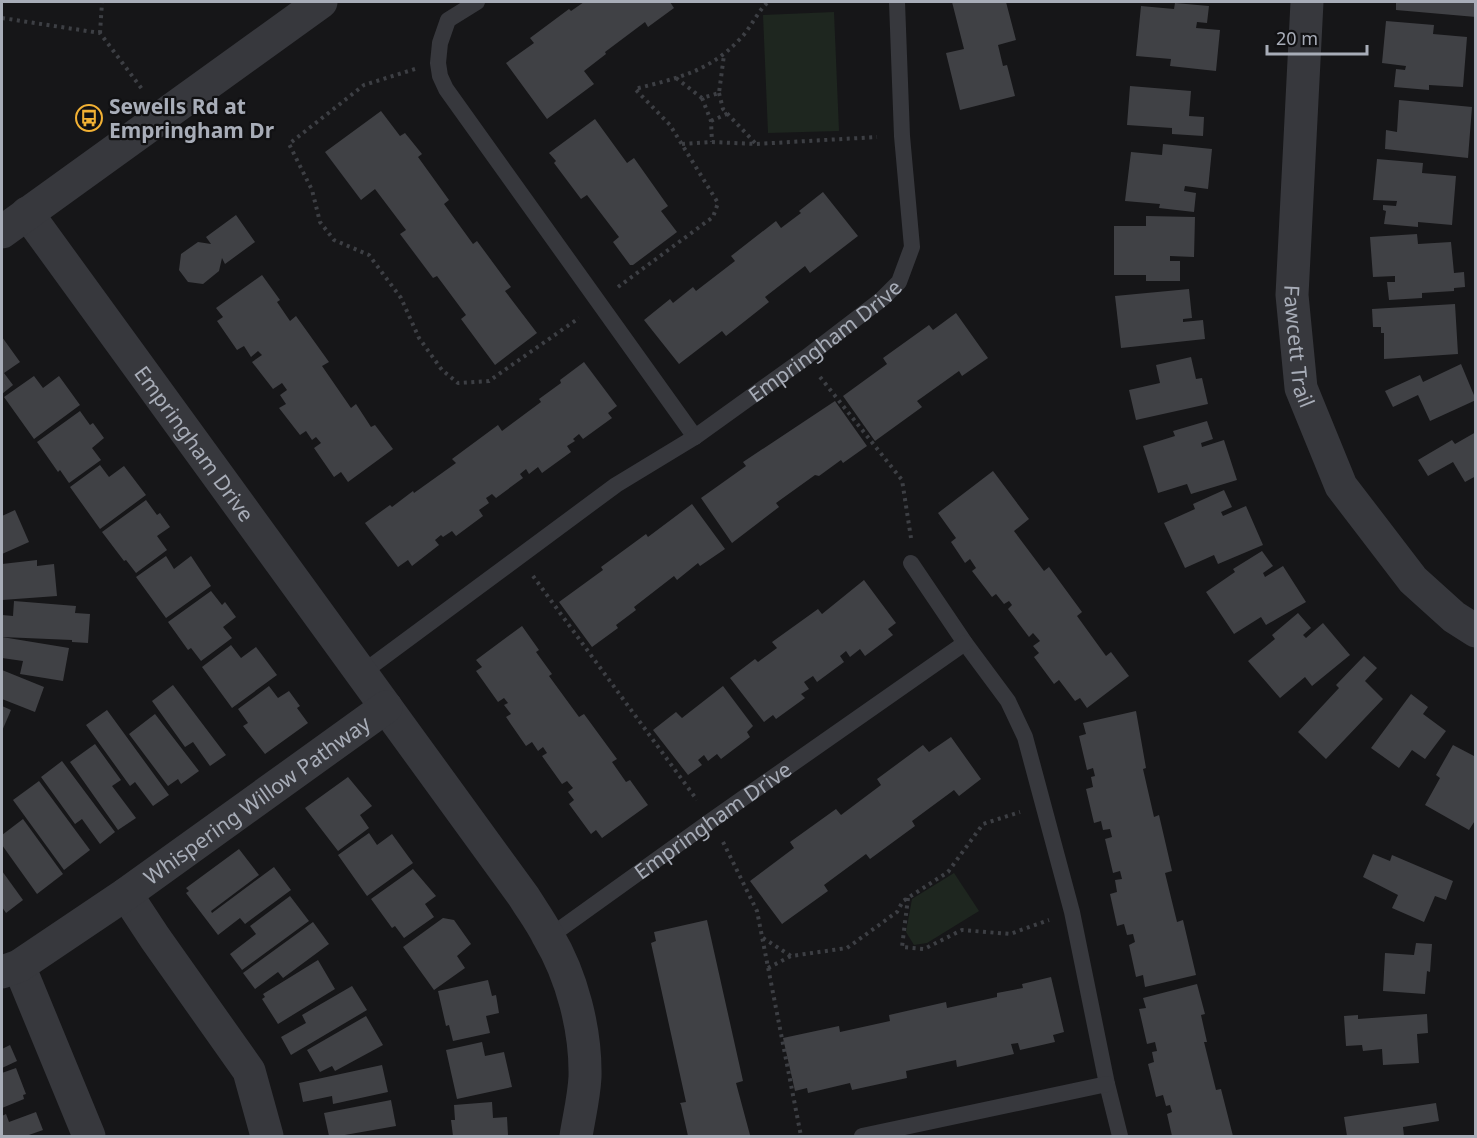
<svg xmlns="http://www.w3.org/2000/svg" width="1477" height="1138" font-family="'Noto Sans',sans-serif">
  <rect width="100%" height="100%" fill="#161618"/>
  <g fill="#1e261f">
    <path d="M834,12L839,131L768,133L763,15Z"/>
    <path d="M954,873L979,911L927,943L914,945L906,932L912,899Z"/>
  </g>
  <g fill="#404145">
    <path d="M584,2H670L674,8L648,27L645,22L605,52L606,54L584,71L594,84L547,119L506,63L534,43L530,38L569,9L571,11Z"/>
    <path d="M952,2H1006L1016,40L998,45L1003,66L1007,65L1015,96L960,110L946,53L964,49Z"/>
    <path d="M1396,2H1476V17L1396,10Z"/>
    <path d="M1175,3L1209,6L1207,23L1197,22L1196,28L1220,30L1216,71L1170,66L1171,59L1136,56L1141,6L1174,9Z"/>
    <path d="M1386,21L1434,25L1433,34L1467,37L1463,87L1429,85V90L1394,87L1396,69L1405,70L1406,66L1382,63Z"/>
    <path d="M1130,86L1191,91L1189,116L1204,117L1203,136L1172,134V128L1127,125Z"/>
    <path d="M1399,100L1472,107L1468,158L1385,149L1386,130L1397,132Z"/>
    <path d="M381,111L400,136L405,133L422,154L418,157L449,200L444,204L473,244L477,241L511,287L505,291L537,333L495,365L461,319L466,315L437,276L433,278L400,234L406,230L375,189L361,200L325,152Z"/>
    <path d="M595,119L627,163L634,158L668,206L661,211L677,232L633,265H630L613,242L619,237L587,195L581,199L554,163L556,161L549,153Z"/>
    <path d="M1163,144L1212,149L1208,189L1185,186L1184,191L1196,193L1194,212L1159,208L1160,204L1125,201L1131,152L1162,155Z"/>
    <path d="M1377,159L1423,163L1422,173L1456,176L1452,225L1418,222V227L1384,224L1386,211L1383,210V205L1396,206L1397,201L1373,200Z"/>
    <path d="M823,192L858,236L810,273L805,266L765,297L769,302L726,336L722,331L679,364L644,320L670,299L673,303L693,287L696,291L735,261L731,256L776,221L781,228L801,213L799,211Z"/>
    <path d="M236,215L255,242L225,264L222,258L219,271L203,284L188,282L179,270L181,254L198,242L211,244L206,237Z"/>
    <path d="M1146,216L1195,217L1194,257L1170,256V261H1180V281H1146V275H1114V226H1146Z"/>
    <path d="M1417,234L1418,244L1451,242L1454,273L1464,272L1465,287L1454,288V291L1422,293V298L1389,300L1387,282H1395V276L1373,277L1370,237Z"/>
    <path d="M262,275L280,300L277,302L290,321L296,316L329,362L322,366L351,408L356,404L371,427L375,425L393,449L348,482L341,472L334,477L314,448L321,443L316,437L312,440L306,431L300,435L279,408L286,404L280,395L287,390L282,383L273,389L252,362L262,355L258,351L251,357L244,346L237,350L217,321L223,317L216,308Z"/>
    <path d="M1189,289L1192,318L1183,319V322L1203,320L1205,339L1121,348L1115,296Z"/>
    <path d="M1455,304L1458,354L1384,359V333H1381V327H1373L1372,309Z"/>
    <path d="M956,313L988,358L962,376L959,371L917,401L922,407L875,441L843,396L887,364L883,358L929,325L933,330Z"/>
    <path d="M2,337L20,362L4,373L13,385L2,394Z"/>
    <path d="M1191,357L1196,379L1202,378L1208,404L1136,420L1129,390L1160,383L1156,365Z"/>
    <path d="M584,362L617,406L608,413L612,418L583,439L579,434L573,439L575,441L567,446L571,452L542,473L538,467L529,474L526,469L520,474L523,478L496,498L492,494L486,498L489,503L479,510L483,516L456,536L452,531L443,537L441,535L435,540L439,545L412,566L408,560L398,567L365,523L390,505L392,507L413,491L414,493L456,463L452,459L498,425L502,431L541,402L539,399L561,383L560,380Z"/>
    <path d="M1461,364L1476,400L1430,421L1418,395L1393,407L1385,391L1420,375L1423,382Z"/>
    <path d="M34,376L43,388L59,376L80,405L34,439L4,397Z"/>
    <path d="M835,401L867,446L843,463L841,460L819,476L815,475L776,503L779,507L732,543L701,498L746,466L743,462Z"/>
    <path d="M80,411L90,425L93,423L104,438L92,448L101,460L69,483L60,470L58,472L37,442Z"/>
    <path d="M1207,421L1213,439L1201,443L1202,447L1224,440L1237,480L1191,494L1187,484L1158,493L1143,446L1175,436L1173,431Z"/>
    <path d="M1476,432V476L1465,482L1453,462L1428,476L1418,460L1452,440L1455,444Z"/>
    <path d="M100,465L109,477L124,466L146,495L100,529L70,487Z"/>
    <path d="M993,471L1029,519L1014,531L1044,571L1049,567L1082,612L1077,616L1106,656L1111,652L1129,676L1087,708L1080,698L1075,701L1059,680L1054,684L1034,657L1039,653L1033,646L1040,641L1033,633L1029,637L1008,609L1012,605L1009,601L1004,604L996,594L992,597L972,571L976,568L970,559L965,563L951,542L956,538L938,513Z"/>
    <path d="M1224,490L1232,507L1221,512L1223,516L1246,506L1263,545L1218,564L1214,555L1185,568L1164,523L1195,509L1193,504Z"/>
    <path d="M146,500L157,515L160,513L170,527L157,536L167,550L136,573L126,560L124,561L102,532Z"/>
    <path d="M692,504L725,549L700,566L698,563L677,580L674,576L634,607L636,610L616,625L618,628L592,647L559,602L603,570L601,567L646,534L648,537Z"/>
    <path d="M15,510L29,542L2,554V516Z"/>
    <path d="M1262,551L1273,566L1263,573L1265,577L1283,566L1306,602L1266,625L1261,617L1234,634L1206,592L1235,572L1233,569Z"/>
    <path d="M166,556L174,569L191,556L211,586L166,618L136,577Z"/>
    <path d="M37,560V566L54,564L57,596L2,600V564Z"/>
    <path d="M864,580L896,623L888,629L893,635L865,656L860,649L850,657L846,651L840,656L844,662L817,682L813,676L804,682L809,689L801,694L805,698L776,719L773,715L764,722L730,678L755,659L758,662L777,648L772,642L818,609L822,614Z"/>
    <path d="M211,591L222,605L225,602L236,617L223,627L232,638L201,661L191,648L188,650L168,622Z"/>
    <path d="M14,601L76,606L75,613L90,614L88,643L72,642V640L2,637V615L13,616Z"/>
    <path d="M1298,613L1311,628L1303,635L1306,638L1323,623L1350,655L1312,686L1305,677L1280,698L1248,661L1275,639L1272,635Z"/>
    <path d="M522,626L539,650L536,652L552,674L549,676L579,717L584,714L617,759L612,762L626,782L630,780L648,805L602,838L596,830L591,834L569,804L574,800L568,792L573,788L567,781L562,784L542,756L547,753L543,747L538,751L532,742L526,746L506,717L511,714L504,705L508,703L504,698L498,702L476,671L482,667L476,660Z"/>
    <path d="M2,637L69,648L63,681L20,674L23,661L2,658Z"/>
    <path d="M231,645L241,658L256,647L277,675L232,708L202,667Z"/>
    <path d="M1364,656L1377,668L1365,681L1383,699L1326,759L1298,732L1339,688L1336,685Z"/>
    <path d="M2,670L44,687L35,712L2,699Z"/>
    <path d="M173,685L226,755L210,766L193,742L185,747L152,701Z"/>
    <path d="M269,686L278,698L289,691L300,706L297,708L308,723L265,754L243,726L248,723L238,709Z"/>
    <path d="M723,686L753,726L747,732L750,737L721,759L717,754L708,761L704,755L698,760L702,765L688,775L653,730L676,712L682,718Z"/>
    <path d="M1411,694L1428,707L1423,714L1446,731L1425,759L1412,750L1399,768L1371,748Z"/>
    <path d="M2,706L11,710L2,731Z"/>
    <path d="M107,710L169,795L153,806L135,782L130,786L86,725Z"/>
    <path d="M1136,711L1146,768L1143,769L1154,817L1159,815L1172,871L1165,873L1177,922L1183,920L1196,975L1145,987L1143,975L1136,977L1129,945L1135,942L1133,934L1127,935L1124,924L1117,926L1110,894L1117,892L1115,880L1122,879L1120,871L1113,873L1105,839L1112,837L1110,829L1103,830L1101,821L1094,823L1086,789L1093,787L1091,777L1095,776L1093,768L1087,770L1079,736L1086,734L1083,723Z"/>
    <path d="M155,714L199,771L181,784L178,779L168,786L129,734Z"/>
    <path d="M951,737L981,779L959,796L954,790L912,821L915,826L870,859L866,854L824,885L828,891L782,924L750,881L794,848L790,842L836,809L841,815L881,785L877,779L923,745L929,752Z"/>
    <path d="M95,744L121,780L112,786L136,818L118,830L70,762Z"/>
    <path d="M1453,745L1474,756L1476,754V819L1469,830L1425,805L1440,778L1436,775Z"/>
    <path d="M62,761L115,832L100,844L82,819L75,824L41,777Z"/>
    <path d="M348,777L372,806L360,815L369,828L338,851L305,808Z"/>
    <path d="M39,781L90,850L64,870L13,800Z"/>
    <path d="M23,819L63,874L37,894L2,845V835Z"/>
    <path d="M369,833L377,845L392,834L413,863L367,896L338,855Z"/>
    <path d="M239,849L259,875L211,911L212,913L274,867L291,890L245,924L240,918L218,935L186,893L189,891L186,888Z"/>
    <path d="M1373,854L1390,861L1392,855L1453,881L1446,900L1435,896L1424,922L1392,908L1398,895L1363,877Z"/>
    <path d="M413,869L436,896L425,904L434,917L404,938L395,926L392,928L371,899Z"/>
    <path d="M2,871L23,900L6,913L2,907Z"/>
    <path d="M290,896L309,921L242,970L230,954L256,934L250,926Z"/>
    <path d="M443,918L454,920L471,944L457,956L465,968L434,990L403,947Z"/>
    <path d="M707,920L743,1081L736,1083L750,1135L744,1136H688L681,1105L680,1103L686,1102L651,943L656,941L654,932Z"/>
    <path d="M313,922L329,944L283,978L278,972L255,989L243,973Z"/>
    <path d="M1416,943L1432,944L1430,972L1427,971L1425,994L1383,991L1385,953L1414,955Z"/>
    <path d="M318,960L335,989L278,1024L262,999L265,997L263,994Z"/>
    <path d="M1051,977L1064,1032L1053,1035L1055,1042L1020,1050L1018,1043L1011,1044L1014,1054L957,1067L956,1060L906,1071L907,1078L852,1090L850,1083L808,1093L807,1088L795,1091L783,1038L839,1026L840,1032L890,1021L889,1015L946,1002L947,1008L997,997V993L1023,988L1022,984Z"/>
    <path d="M488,980L492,996L496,995L499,1013L486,1016L490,1033L453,1041L449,1025L446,1026L438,991Z"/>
    <path d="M1197,984L1205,1014L1201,1015L1207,1042H1204L1216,1090L1221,1089L1233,1136H1172L1167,1114L1172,1112L1170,1105L1166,1106L1163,1095L1156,1097L1148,1064L1154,1062L1152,1052L1157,1051L1155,1042L1147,1044L1139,1009L1146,1008L1143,998Z"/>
    <path d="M352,986L367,1010L291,1055L281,1037L306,1023L302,1015Z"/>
    <path d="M1427,1014L1428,1033L1417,1034L1419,1063L1383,1065L1382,1049L1363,1051L1362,1045L1346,1046L1344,1016L1358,1015V1019Z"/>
    <path d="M366,1016L383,1045L335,1071L332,1066L320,1072L307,1050Z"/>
    <path d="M482,1042L485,1056L504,1052L512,1087L457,1099L446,1050Z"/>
    <path d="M10,1045L17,1061L2,1068V1049Z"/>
    <path d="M382,1065L388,1092L333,1104L332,1096L303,1102L299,1083Z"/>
    <path d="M16,1068L26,1094L23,1095L24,1099L2,1108V1073Z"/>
    <path d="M391,1100L396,1126L339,1136H329L324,1113Z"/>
    <path d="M492,1102L493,1118L507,1117L508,1135L507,1136H453L451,1120H455L454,1105Z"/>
    <path d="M1436,1103L1439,1121L1403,1127L1404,1136H1347L1344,1117Z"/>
    <path d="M36,1112L43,1130L26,1136H2V1116L6,1114L9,1122Z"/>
  </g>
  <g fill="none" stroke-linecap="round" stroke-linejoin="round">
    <g stroke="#3d3f44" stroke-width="4" stroke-dasharray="3 4.5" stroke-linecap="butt">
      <path d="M2,18L100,33L142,89"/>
      <path d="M100,33L102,2"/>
      <path d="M415,69L364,85L289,144L312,190L320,222L334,240L369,255L401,298L419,338L442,370L458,383L489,381L579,318"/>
      <path d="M676,78L702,98L719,93L724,55"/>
      <path d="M719,93L723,109L756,144"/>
      <path d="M702,98L711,121L712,142"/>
      <path d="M711,121L729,113"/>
      <path d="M682,144L712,142L756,144L877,137"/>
      <path d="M618,287L713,217L718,203L670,125L635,89C677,78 709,72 740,39C751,28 757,12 768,2"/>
      <path d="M820,377L902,480L911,538"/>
      <path d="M533,576L697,800"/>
      <path d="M723,842L757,911L801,1136"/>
      <path d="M908,898L902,947L924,949L962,930L1010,934L1049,920"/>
      <path d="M763,938L791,956L847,948L897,912L903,901L948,872L983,824L1020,812"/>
      <path d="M768,968L791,956"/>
    </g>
    <g stroke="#37383d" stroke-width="16">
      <path d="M477,2L448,20L440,43L438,63L440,76L446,89L695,437"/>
      <path d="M911,563L965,643L1008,701L1025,737L1072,912L1107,1084L1120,1136"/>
      <path id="s1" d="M362,673L616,485L695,437L805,358L882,299L899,282L912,247L902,136L897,2"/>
      <path id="s2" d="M549,937L712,820L965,643"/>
      <path d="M862,1136L1107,1084"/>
    </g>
    <g stroke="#37383d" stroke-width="33">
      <path id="s3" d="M27,213L524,897C532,910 541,922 548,936C572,976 586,1030 585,1077C584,1097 579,1117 576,1136"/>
      <path d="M126,894L155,938L249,1071L267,1136"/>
      <path d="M19,966L89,1136"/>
      <path id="s4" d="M2,972L19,966L126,894L386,707"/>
    </g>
    <g stroke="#37383d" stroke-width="33">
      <path id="s5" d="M1307,2L1292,295L1301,388L1341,486L1413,580L1454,617L1476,631"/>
      <path d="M2,232L321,2"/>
    </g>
  </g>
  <defs>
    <symbol id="bus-ring" viewBox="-11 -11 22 22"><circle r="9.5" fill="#111113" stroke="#f2b134" stroke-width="1.5"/><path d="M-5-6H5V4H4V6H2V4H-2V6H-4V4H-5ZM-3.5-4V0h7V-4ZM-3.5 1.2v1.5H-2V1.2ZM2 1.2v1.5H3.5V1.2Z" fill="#f2b134"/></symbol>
  </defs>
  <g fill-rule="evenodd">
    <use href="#bus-ring" x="74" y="103" width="30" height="30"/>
  </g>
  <g text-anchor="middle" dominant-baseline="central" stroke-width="4.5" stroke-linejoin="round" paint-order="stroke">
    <g font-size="21" font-weight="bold" fill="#a8adb8" stroke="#111113" text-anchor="start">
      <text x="109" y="106">Sewells Rd at<tspan x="109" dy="24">Empringham Dr</tspan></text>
    </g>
    <g font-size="21" fill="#a8adb8" stroke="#111113">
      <text stroke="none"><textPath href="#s1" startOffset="570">Empringham Drive</textPath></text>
      <text stroke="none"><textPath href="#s5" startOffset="345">Fawcett Trail</textPath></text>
      <text stroke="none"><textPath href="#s3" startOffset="285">Empringham Drive</textPath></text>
      <text stroke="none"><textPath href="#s4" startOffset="308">Whispering Willow Pathway</textPath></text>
      <text stroke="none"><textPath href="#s2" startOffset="201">Empringham Drive</textPath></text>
    </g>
  </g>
  <rect width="1477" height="1138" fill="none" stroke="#a8adb8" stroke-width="6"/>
  <path d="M1267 45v9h100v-9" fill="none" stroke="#a8adb8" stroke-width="3"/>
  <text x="1276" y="45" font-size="18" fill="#a8adb8" stroke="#111113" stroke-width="4.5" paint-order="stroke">20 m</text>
</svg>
